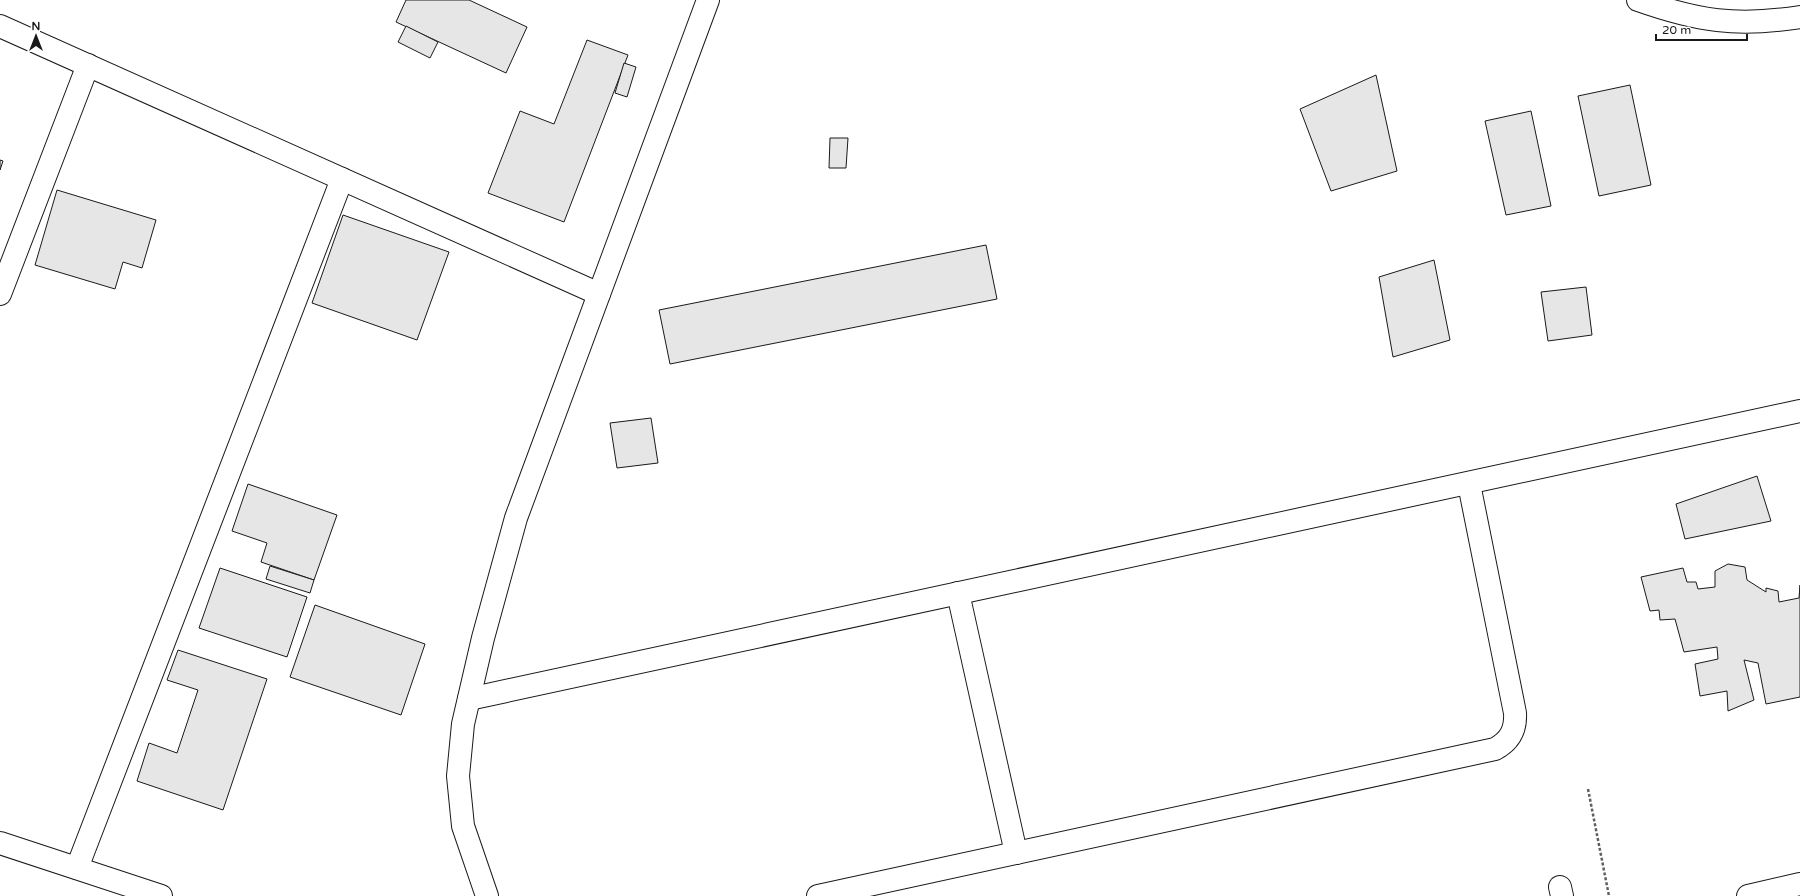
<svg xmlns="http://www.w3.org/2000/svg" width="1800" height="896" font-family="'Varela Round',sans-serif">
  <rect width="100%" height="100%" fill="#fff"/>
  <g fill="#e6e6e6" stroke="#1a1a1a">
    <path d="M406,0H469L527,27L506,73L396,22Z"/>
    <path d="M406,26L438,42L430,58L398,42Z"/>
    <path d="M587,40L628,55L564,222L488,193L520,111L554,124Z"/>
    <path d="M624,63L636,67L627,97L615,93Z"/>
    <path d="M1376,75L1397,171L1331,191L1300,109Z"/>
    <path d="M1630,85L1651,185L1599,196L1578,96Z"/>
    <path d="M1531,111L1551,206L1506,215L1485,121Z"/>
    <path d="M830,138H848L846,168H829Z"/>
    <path d="M0,160L3,161L0,170Z"/>
    <path d="M57,190L156,220L142,268L123,262L115,289L35,265Z"/>
    <path d="M343,215L449,252L417,340L312,303Z"/>
    <path d="M986,245L997,299L670,364L659,310Z"/>
    <path d="M1434,260L1450,340L1393,357L1379,277Z"/>
    <path d="M1586,287L1592,335L1548,341L1541,292Z"/>
    <path d="M651,418L658,463L617,468L610,423Z"/>
    <path d="M1757,476L1771,521L1685,539L1676,504Z"/>
    <path d="M248,484L337,515L314,580L261,562L267,543L232,531Z"/>
    <path d="M1728,564L1745,567L1747,580L1766,592V588L1778,591L1779,602L1799,598L1800,585V697L1766,704L1758,663L1744,660L1754,700L1728,711L1727,691L1700,696L1695,664L1718,659L1717,647L1684,652L1675,619L1660,620L1659,610L1650,611L1641,577L1683,568L1687,582H1696L1698,589L1715,587V571Z"/>
    <path d="M270,566L314,580L310,593L266,579Z"/>
    <path d="M220,568L307,597L287,657L199,628Z"/>
    <path d="M315,605L425,644L401,715L290,677Z"/>
    <path d="M178,650L267,679L223,810L137,781L149,743L177,753L198,690L167,680Z"/>
  </g>
  <g fill="none" stroke-linecap="round" stroke-linejoin="round">
    <defs>
      <g id="minor">
        <path d="M1638,0C1697,21 1737,27 1800,17"/>
        <path d="M0,26L599,294"/>
        <path d="M0,294L88,65"/>
        <path d="M958,593L1016,853"/>
        <path d="M469,699L1800,411"/>
        <path d="M0,843L161,896"/>
        <path d="M77,868L342,179"/>
        <path d="M1560,887L1562,896"/>
        <path d="M487,896L463,826L458,776L463,724L483,638L516,518L708,0"/>
        <path d="M818,896L1495,749C1510,741 1516,730 1515,713L1469,484"/>
        <path d="M1748,896L1800,884"/>
      </g>
    </defs>
    <use href="#minor" stroke="#1a1a1a" stroke-width="24"/>
    <path stroke="#5f5f5f" stroke-width="2.5" stroke-dasharray="3 2" stroke-linecap="butt" d="M1588,789L1609,896"/>
    <use href="#minor" stroke="#fff" stroke-width="22"/>
  </g>
  <g transform="translate(36 36)" stroke="#ffffff" stroke-width="3" paint-order="stroke">
  <path d="M0-3L7 15L0 10L-7 15Z" fill="#1a1a1a"/>
  <text y="-6" font-size="11" font-weight="bold" text-anchor="middle" fill="#1a1a1a">N</text>
  </g>
  <path d="M1656 34v6h91v-6" fill="none" stroke="#1a1a1a" stroke-width="2"/>
  <text x="1662" y="34" font-size="12" fill="#1a1a1a" stroke="#ffffff" stroke-width="3" paint-order="stroke">20 m</text>
</svg>
